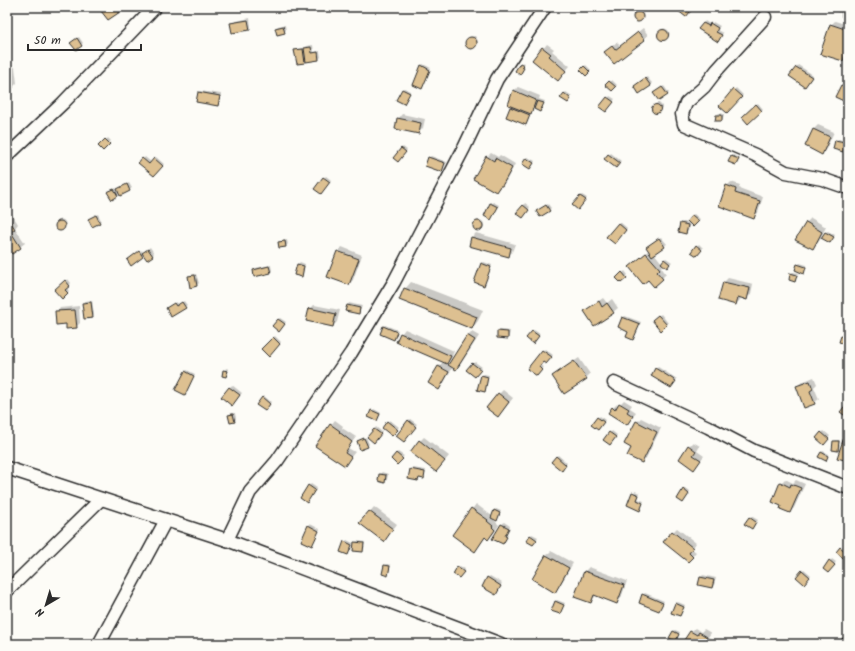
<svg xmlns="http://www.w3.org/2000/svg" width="855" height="651" font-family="Kalam,sans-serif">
  <rect width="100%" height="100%" fill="#fdfcf7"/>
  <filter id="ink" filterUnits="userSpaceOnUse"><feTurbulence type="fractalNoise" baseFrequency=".025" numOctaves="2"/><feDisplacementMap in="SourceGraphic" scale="8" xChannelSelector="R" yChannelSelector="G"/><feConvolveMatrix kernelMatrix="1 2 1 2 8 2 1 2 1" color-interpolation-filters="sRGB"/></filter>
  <g filter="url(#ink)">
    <g fill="#0003">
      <path d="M108,7H119L121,9L119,11Z"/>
      <circle cx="639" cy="15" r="4.5"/>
      <path d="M250,18L251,27L250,29L231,24L233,22Z"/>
      <path d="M705,21L711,25L713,22L720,26L717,30L723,33L718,41L700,29Z"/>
      <path d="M835,21L848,25V52L847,56L842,60L831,25Z"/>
      <path d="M285,25L286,30L284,32L276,28L278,26Z"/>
      <path d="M643,28L648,35L614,63L605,52L617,42L620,46Z"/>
      <circle cx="664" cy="34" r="5.5"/>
      <path d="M475,36L478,41L477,45L472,48L467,47L466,44L468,39L470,37Z"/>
      <path d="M79,37L83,43L81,45L73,41Z"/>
      <path d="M547,44L554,49L552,51L570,66L562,75L534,60Z"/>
      <path d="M313,45L314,52L320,51L321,57L319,59L305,62L295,51L297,49L304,48V49L307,46Z"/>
      <path d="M7,62L9,68L15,67L17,83L13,87L7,88Z"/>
      <path d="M523,62L525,63L523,65L525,66L522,71H516Z"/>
      <path d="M423,64L431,68L422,88L421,66Z"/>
      <path d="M586,65L591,70L586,75L581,70Z"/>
      <path d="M798,65L813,75L807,84L791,76Z"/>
      <path d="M647,77L652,83L650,85L637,84Z"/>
      <path d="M612,80L617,85L612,90L607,85Z"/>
      <path d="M846,82L848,83V102L842,86Z"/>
      <path d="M664,86L669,93L667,94L656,92Z"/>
      <path d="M518,87L540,96L539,99L545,101L540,110L535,108L530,113L526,124L511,108L513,106L514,91Z"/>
      <path d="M404,88L411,91L405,101L403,89Z"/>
      <path d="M736,88L743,95L727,112L720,106Z"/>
      <path d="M200,91L221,94L220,103L218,105L199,92Z"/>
      <path d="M566,92L572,96L569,100L562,97Z"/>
      <path d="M610,96L615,99L607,109L601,107Z"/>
      <path d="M657,103H659L662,106V108L656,112L653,111L652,108Z"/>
      <path d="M758,103L763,109L748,122L743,117Z"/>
      <path d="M719,113L724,114L723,118L722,120L717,115Z"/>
      <path d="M402,114L425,119L423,128L418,133L398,119Z"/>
      <path d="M818,125L834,132L826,149L822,153L806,146L814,129Z"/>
      <path d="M108,138L111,141L103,149L100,146Z"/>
      <path d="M838,139L846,141L844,149L842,150L836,141Z"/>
      <path d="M403,147L407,150L399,159L402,149Z"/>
      <path d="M491,153L498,157L500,155L515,164L506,181L496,191L487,157Z"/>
      <path d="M611,153L621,161L617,165L606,159Z"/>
      <path d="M733,155L740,158L736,164L731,157Z"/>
      <path d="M431,156L447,162L442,171L429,158Z"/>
      <path d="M145,157L151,162L156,157L164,164L154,175L140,163Z"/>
      <path d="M528,157L535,161L532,166L526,159Z"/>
      <path d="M326,176L331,180L323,191L324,178Z"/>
      <path d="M731,182L740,185L739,188L763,197L758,213L753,217L727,186Z"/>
      <path d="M129,183L132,188L121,195L120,193L117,195L110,191L116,188L117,190Z"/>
      <path d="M582,195L587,198L580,207L581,196Z"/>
      <path d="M493,202L499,205L491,219V204Z"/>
      <path d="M525,203L530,207L525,215L518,213Z"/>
      <path d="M548,204L551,208L549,210L537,211Z"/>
      <path d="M7,206L18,224L15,228L25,243L12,253L7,244Z"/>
      <path d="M98,214L101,220L99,222L89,219Z"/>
      <path d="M694,214L700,219L693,226L688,221Z"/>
      <path d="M811,218L826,227L817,244L812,248L806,223Z"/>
      <circle cx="61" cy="224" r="4.5"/>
      <circle cx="479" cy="225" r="5"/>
      <path d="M620,222L627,228L615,242L607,236Z"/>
      <path d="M683,222L690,223L688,231L686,233L681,223Z"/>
      <path d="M828,231L835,235L830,242L826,232Z"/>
      <path d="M476,233L515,244L512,252L508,256L470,245L472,237Z"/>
      <path d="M661,237L667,244L654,253L662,263L666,258L672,262L667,267L664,264L661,267L666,274L662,278L634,263L649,250L647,247L649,245Z"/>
      <path d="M287,240L288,244L286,246L279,243L281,241Z"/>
      <path d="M699,244L703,248L699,253L697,246Z"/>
      <path d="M150,247L154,253L153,255L147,259L144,254L131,264L130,259L142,250L143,253Z"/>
      <path d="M342,247L362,255L353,280L349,284L338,252Z"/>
      <path d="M300,262L305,264L303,274L301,276L298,264Z"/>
      <path d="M484,262L492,265L484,284L482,264Z"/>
      <path d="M800,263L807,265L804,272L798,265Z"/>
      <path d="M271,265L272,271L270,272L254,270L256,268Z"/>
      <path d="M625,271L628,275L621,282L618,278Z"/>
      <path d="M793,272L799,273L795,281L791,273Z"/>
      <path d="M196,274L199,283L197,285L189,277L190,275Z"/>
      <path d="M728,278L753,284L751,294L746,298L741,297L740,300L736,304L719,300L724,282Z"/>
      <path d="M68,279L71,283L67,288L69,291L62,297L56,290Z"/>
      <path d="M411,282L483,310L478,321L472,328L405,289Z"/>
      <path d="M603,298L607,303L612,299L618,308L613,312L585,311Z"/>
      <path d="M92,300L94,315L93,317L83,303L85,301Z"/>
      <path d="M184,301L187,305L172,315L169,307L176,302L178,305Z"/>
      <path d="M349,303L362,306L360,311L359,313L348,305Z"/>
      <path d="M314,305L340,310L337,322L333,326L310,309Z"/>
      <path d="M79,306L80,323L76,327L67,323L56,312L60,308Z"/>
      <path d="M661,314L668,323L661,329L653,320Z"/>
      <path d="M625,316L641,322L633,339L623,318Z"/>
      <path d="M280,318L286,322L279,330L273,326Z"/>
      <path d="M385,325L398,330L394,338L384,326Z"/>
      <path d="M405,329L454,351L451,359L446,364L449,365L468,336L472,332L479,336L460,365L456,369L453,367L443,384L439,388L429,382L439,366L443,362L401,334Z"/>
      <path d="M500,330L510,331L509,336L508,338L498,332Z"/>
      <path d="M534,330L540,334L535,341L528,338Z"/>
      <path d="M844,334L848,336V344L841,341Z"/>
      <path d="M275,336L281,342L269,355L262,349Z"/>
      <path d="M545,349L553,355L546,363L543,361L540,365L543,367L537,375L543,351Z"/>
      <path d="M579,358L590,374L586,378L553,376Z"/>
      <path d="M475,362L482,367L477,374L468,370Z"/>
      <path d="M658,367L677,379L673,385L656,369Z"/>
      <path d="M226,368L229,369L226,376L223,375Z"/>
      <path d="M187,370L195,374L186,392L185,372Z"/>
      <path d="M484,374L489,375L486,389L484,391L482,376Z"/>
      <path d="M814,377L817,384L814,387L819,399L814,403L797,386L802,382Z"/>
      <path d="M232,385L242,393L234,403L222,397Z"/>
      <path d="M503,390L513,398L502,412L499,394Z"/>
      <path d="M264,396L271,402L266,408L262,398Z"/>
      <path d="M624,400L632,405L630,408L636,412L627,424L613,408L617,404L619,405Z"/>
      <path d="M374,409L381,413L377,420L372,411Z"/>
      <path d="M231,413H235L236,419L234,421L230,415Z"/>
      <path d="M600,416L605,420L600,427L592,425Z"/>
      <path d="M641,418L661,428L646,458L642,462L632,447L637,422Z"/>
      <path d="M410,419L417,424L405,439L408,421Z"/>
      <path d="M335,420L343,426L342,428L356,437L348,448L355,452L345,464L331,425Z"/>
      <path d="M390,420L399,427L392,435L384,427Z"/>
      <path d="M376,427L382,432L376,440L369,437Z"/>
      <path d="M612,431L617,435L612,442L605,440Z"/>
      <path d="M824,431L830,436L824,443L817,438Z"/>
      <path d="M366,437L369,444L367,446L358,442Z"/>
      <path d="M424,437L449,456L440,467L420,441Z"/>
      <path d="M836,440H840L839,448L837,450L834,441Z"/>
      <path d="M693,442L700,446L697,451L704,456L694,468L689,446Z"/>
      <path d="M823,451L829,454L826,460L821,453Z"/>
      <path d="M398,452L404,456L397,463L392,459Z"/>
      <path d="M558,455L567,463L561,469L556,457Z"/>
      <path d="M413,468L426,470L425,476L423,478L420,477L418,480L411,469Z"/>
      <path d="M382,472L388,474L387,480L385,481L380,474Z"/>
      <path d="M785,479L793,483L796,480L805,484L794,508L790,512L782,505L781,483Z"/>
      <path d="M311,484L317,488L307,502L309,486Z"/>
      <path d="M686,488L690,491L684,500V490Z"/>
      <path d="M635,491L640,493L638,499L644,501L640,510L628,505Z"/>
      <path d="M476,504L492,516L496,509L501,511L497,519L492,518L499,525L493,534L488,538L486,537L479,546L453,535Z"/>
      <path d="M374,507L397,524L388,536L360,523Z"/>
      <path d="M751,516L758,520L754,526L750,518Z"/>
      <path d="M504,522L510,526L506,534L508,535L504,541L494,538Z"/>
      <path d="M310,524L320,529L313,543L308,526Z"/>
      <path d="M677,528L696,543L692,549L696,552L688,561L673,532Z"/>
      <path d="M532,534L538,537L535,542L531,536Z"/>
      <path d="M347,540L353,543L348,554L345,542Z"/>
      <path d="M357,541L365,542L364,549L363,551L355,543Z"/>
      <path d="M843,546L848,550L843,557L837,552Z"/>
      <path d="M551,551L573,563L559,587L555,591L533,579L547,555Z"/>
      <path d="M832,559L836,562L830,570L824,569Z"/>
      <path d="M387,564L391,565L389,573L387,575L385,566Z"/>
      <path d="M460,566L465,569L461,575L458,568Z"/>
      <path d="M589,567L627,581L621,598L617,603L596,595L591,602L575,597L585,571Z"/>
      <path d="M804,569L811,575L804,583L797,577Z"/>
      <path d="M703,575L716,578L714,585L712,587L699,584L701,577Z"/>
      <path d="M490,576L502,583L497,592L488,578Z"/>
      <path d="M645,593L664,601L659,610L643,595Z"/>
      <path d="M557,600L565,603L560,613L555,602Z"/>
      <path d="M678,602L685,605L681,613L676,604Z"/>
      <path d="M695,628L701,632L704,629L711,633L708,637L715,641L713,644H693L691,632Z"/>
      <path d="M675,630L680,632L676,640L674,631Z"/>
      <path d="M622,640L629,643L628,644H619Z"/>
    </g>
    <g fill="#ddc091" stroke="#2b2b2b">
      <path d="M107,7H117L120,12L108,20L101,11Z"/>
      <path d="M673,7H694L686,17Z"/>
      <path d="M837,7H848V17H842V11H837Z"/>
      <circle cx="638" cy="17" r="5"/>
      <path d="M248,20L250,30L232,33L230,23Z"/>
      <path d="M703,23L709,26L710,23L718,28L716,32L722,35L718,42L698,29Z"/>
      <path d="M830,24L848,30V45L843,61L820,54Z"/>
      <path d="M283,26L285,33L277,35L275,28Z"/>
      <circle cx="663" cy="35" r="5.5"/>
      <path d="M638,32L645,40L614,64L604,52L612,46L615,50Z"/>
      <circle cx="471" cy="43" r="6"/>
      <path d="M77,38L82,46L76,50L70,43Z"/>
      <path d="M311,47L312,53L318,52L319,60L306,62L304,48Z"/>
      <path d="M542,47L551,54L549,56L566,71L558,81L532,60Z"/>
      <path d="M303,49L305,63L297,64L294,50Z"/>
      <path d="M520,63L524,65L522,67L524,68L520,75L515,71Z"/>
      <path d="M421,65L430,70L422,89L413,85Z"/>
      <path d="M584,66L590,72L586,76L580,70Z"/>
      <path d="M796,67L812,77L805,87L789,76Z"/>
      <path d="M11,71L13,88L7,89V72Z"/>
      <path d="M645,78L651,86L639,94L634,86Z"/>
      <path d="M609,81L616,87L612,91L605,85Z"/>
      <path d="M847,84H848V103L835,97L841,85L845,87Z"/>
      <path d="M662,87L668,95L659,101L653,93Z"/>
      <path d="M402,89L410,93L404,104L396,100Z"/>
      <path d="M733,89L742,97L727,113L719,106Z"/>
      <path d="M513,90L536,100L531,114L508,105Z"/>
      <path d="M198,92L220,96L218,106L196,102Z"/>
      <path d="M564,93L571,99L568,103L560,98Z"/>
      <path d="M607,97L614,102L606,112L599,107Z"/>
      <path d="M537,101L544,103L540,112L534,109Z"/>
      <path d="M756,104L762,111L748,124L742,117Z"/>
      <circle cx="656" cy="109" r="4.5"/>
      <path d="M510,107L530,115L526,125L506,117Z"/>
      <path d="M716,115H722V121H715Z"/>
      <path d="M397,118L421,123L419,134L395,129Z"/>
      <path d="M813,129L830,137L822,155L805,146Z"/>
      <path d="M105,139L110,144L103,151L98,146Z"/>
      <path d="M835,140L845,142L843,152L833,149Z"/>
      <path d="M401,148L406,152L398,162L393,158Z"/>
      <path d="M608,154L620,163L616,168L604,159Z"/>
      <path d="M486,156L494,161L495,158L512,168L502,186H500L496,192L473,179Z"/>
      <path d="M731,156L739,159L736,165L728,162Z"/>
      <path d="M428,157L445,163L442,172L425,166Z"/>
      <path d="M142,158L149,164L154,158L163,166L154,176L138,163Z"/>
      <path d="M526,158L534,163L530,169L522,164Z"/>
      <path d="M323,177L330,182L321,194L314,189Z"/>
      <path d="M127,184L130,191L120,196L117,189Z"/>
      <path d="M726,185L736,189L735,193L760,201L754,219L719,206Z"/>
      <path d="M114,189L118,196L112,200L107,192Z"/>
      <path d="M580,196L586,200L578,210L572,205Z"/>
      <path d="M490,203L498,207L491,220L484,216Z"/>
      <path d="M523,205L529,210L523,218L516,213Z"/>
      <path d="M546,205L550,211L540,217L536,211Z"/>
      <path d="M96,215L100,223L92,227L88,219Z"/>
      <path d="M692,215L699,221L693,227L687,221Z"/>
      <path d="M7,216L15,229L11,232L21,248L12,254L7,246Z"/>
      <circle cx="60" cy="226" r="5"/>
      <circle cx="478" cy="226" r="5"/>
      <path d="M806,222L822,232L813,249L795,240Z"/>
      <path d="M618,223L626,230L615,244L606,237Z"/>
      <path d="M680,223L688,225L686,234L678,232Z"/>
      <path d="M825,232L834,237L830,243L821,238Z"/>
      <path d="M471,237L511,248L509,257L469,246Z"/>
      <path d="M659,238L665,247L652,256L646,247Z"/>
      <path d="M285,241L286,247L279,248L278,242Z"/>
      <path d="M696,245L702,250L697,256L691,252Z"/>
      <path d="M148,249L153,256L147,260L142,253Z"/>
      <path d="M139,251L143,257L131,266L127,260Z"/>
      <path d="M337,251L359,259L349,285L327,277Z"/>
      <path d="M646,253L660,269L657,272L663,279L654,287L648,280L643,284L629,267Z"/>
      <path d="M664,259L670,264L667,268L661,263Z"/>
      <path d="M481,263L491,267L484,286L474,282Z"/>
      <path d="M297,264L304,266L302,277L294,275Z"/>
      <path d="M797,264L806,267L804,274L795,270Z"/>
      <path d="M269,266L271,273L254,277L253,270Z"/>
      <path d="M622,272L627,278L621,283L616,278Z"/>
      <path d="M790,273L797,275L795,282L789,280Z"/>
      <path d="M195,275L197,286L190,288L188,276Z"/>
      <path d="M65,280L70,286L65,290L68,293L62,299L54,290Z"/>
      <path d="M723,282L750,288L747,300L738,297L736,305L718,300Z"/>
      <path d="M404,288L477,317L472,329L399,300Z"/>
      <path d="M599,301L602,307L607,303L614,313L594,326L584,311Z"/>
      <path d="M91,302L93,318L84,319L82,303Z"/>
      <path d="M182,302L186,308L171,317L166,308L174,303L176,306Z"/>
      <path d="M347,305L360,308L359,314L345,311Z"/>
      <path d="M309,308L336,314L333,327L306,321Z"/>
      <path d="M75,310L77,328L66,329V324L56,325L55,311Z"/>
      <path d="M658,315L667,325L661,331L652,320Z"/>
      <path d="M622,317L640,324L633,340L626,337L628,332L618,327Z"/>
      <path d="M278,319L285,324L279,332L272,326Z"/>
      <path d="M383,326L397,332L394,340L380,334Z"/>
      <path d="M497,331L508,332V339L497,338Z"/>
      <path d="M532,331L539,336L533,344L526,338Z"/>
      <path d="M400,333L451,356L447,364L396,342Z"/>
      <path d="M467,335L475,340L456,370L448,365Z"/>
      <path d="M841,336L848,338V345L839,342Z"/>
      <path d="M273,337L280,344L269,357L261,349Z"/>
      <path d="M542,350L552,357L546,364L543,362L539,367L542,370L537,376L527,369Z"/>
      <path d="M574,361L587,379L564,394L552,376Z"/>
      <path d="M472,363L481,370L475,377L466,370Z"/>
      <path d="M438,366L449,372L439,390L428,383Z"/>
      <path d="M655,368L676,381L671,388L651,376Z"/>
      <path d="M223,370L228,371L226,377L222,376Z"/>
      <path d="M185,371L194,376L185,395L175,390Z"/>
      <path d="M481,375L488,377L485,392L477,390Z"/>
      <path d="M810,381L813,389L810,391L815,404L804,408L796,386Z"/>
      <path d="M229,387L240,395L232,406L221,397Z"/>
      <path d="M498,393L509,402L498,417L486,408Z"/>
      <path d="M262,397L270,404L265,411L256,405Z"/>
      <path d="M848,402V418L840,412Z"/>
      <path d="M619,403L629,409L627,412L633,416L627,425L608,413L612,407L615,410Z"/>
      <path d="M371,410L380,414L377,421L368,417Z"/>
      <path d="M233,414L235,422L230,423L228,415Z"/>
      <path d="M597,417L604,422L598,430L591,425Z"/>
      <path d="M408,420L416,427L404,442L396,436Z"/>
      <path d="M387,421L398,430L392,436L382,428Z"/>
      <path d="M636,421L657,432L642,463L627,456L631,448L624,444Z"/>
      <path d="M330,424L340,431L339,432L352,442L345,453L351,457L345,466L315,446Z"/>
      <path d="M374,429L381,434L374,443L367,437Z"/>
      <path d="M609,432L616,437L610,445L603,440Z"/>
      <path d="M821,432L829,439L824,445L816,438Z"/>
      <path d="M845,434H848V461L837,458Z"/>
      <path d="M364,438L368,447L360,450L357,441Z"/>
      <path d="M419,440L445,461L436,472L410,452Z"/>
      <path d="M833,441H839L838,451L832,450Z"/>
      <path d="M688,445L696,451L693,455L701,460L694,470L679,459Z"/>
      <path d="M821,452L828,456L826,461L818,457Z"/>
      <path d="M396,453L403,459L397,465L391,459Z"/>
      <path d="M556,456L566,465L562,471L551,462Z"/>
      <path d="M410,469L425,472L424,479L419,478L418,481L408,479Z"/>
      <path d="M379,474L386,475L385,483L378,481Z"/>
      <path d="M780,482L790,487L791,484L801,488L790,513L780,509L781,506L772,502Z"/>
      <path d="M308,485L315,490L307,503L300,498Z"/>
      <path d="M683,489L689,494L683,503L677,499Z"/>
      <path d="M632,492L639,495L637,500L643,503L640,511L627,505Z"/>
      <path d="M471,508L488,520L487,521L493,526L492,527L495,530L488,540L485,537L475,552L452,535Z"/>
      <path d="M494,510L500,513L497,521L491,518Z"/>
      <path d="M369,511L393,529L384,542L359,523Z"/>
      <path d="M749,517L756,522L752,529L744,524Z"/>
      <path d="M501,524L509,528L505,536L507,537L503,544L492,539Z"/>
      <path d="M308,525L319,531L312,546L301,541Z"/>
      <path d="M672,531L693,548L689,553L693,557L688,562L663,542Z"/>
      <path d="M530,535L537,540L533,545L526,541Z"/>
      <path d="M344,541L352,545L348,555L340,552Z"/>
      <path d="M354,542L364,543L363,552L353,551Z"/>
      <path d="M840,547L847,553L843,558L836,552Z"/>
      <path d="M546,555L569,568L555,593L532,579Z"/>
      <path d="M829,560L835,565L828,573L823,569Z"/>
      <path d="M384,565L390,566L388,576L382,574Z"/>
      <path d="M457,567L464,572L459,578L453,574Z"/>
      <path d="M802,570L810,577L804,584L796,577Z"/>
      <path d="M584,571L624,585L617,604L594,595L591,603L574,597Z"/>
      <path d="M487,577L501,586L496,595L482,587Z"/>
      <path d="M700,577L714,580L712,588L698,585Z"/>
      <path d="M642,594L663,603L659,611L639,603Z"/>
      <path d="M555,601L564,605L560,614L551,611Z"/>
      <path d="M675,603L684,607L680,616L671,613Z"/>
      <path d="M673,631L679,634L676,641L669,638Z"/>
      <path d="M690,631L697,635L699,632L707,637L705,642L708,644H691L684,640Z"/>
    </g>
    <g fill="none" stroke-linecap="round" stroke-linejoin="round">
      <defs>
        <g id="street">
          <path d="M765,17L717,70L704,87L686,103L682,114L684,124L755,155L786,172L822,179L848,188"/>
          <path d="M7,156L63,103L155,7"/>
          <path d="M614,383L708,427L754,451L848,488"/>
          <path d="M7,468L227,540L501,644"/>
          <path d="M227,540L250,492L277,461L351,353L394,282L464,148L497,79L545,7"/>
          <path d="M7,591L101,499"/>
          <path d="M99,644L166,520"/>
          <path d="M847,644L848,643"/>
        </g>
      </defs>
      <use href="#street" stroke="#2b2b2b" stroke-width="15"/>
      <use href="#street" stroke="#fdfcf7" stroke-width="12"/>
    </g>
  </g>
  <rect width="855" height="651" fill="none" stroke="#fdfcf7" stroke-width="24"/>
  <rect x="12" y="12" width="831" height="627" fill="none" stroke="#2b2b2b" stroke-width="1.5" filter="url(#ink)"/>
  <g transform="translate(46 605) rotate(218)" stroke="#fdfcf7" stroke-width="3" paint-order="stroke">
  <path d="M0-3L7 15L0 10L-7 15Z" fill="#2b2b2b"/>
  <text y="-6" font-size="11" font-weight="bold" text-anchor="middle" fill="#2b2b2b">N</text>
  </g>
  <path d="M28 44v6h113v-6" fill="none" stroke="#2b2b2b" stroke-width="2"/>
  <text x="34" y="44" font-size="12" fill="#2b2b2b" stroke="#fdfcf7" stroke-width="3" paint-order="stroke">50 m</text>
</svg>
